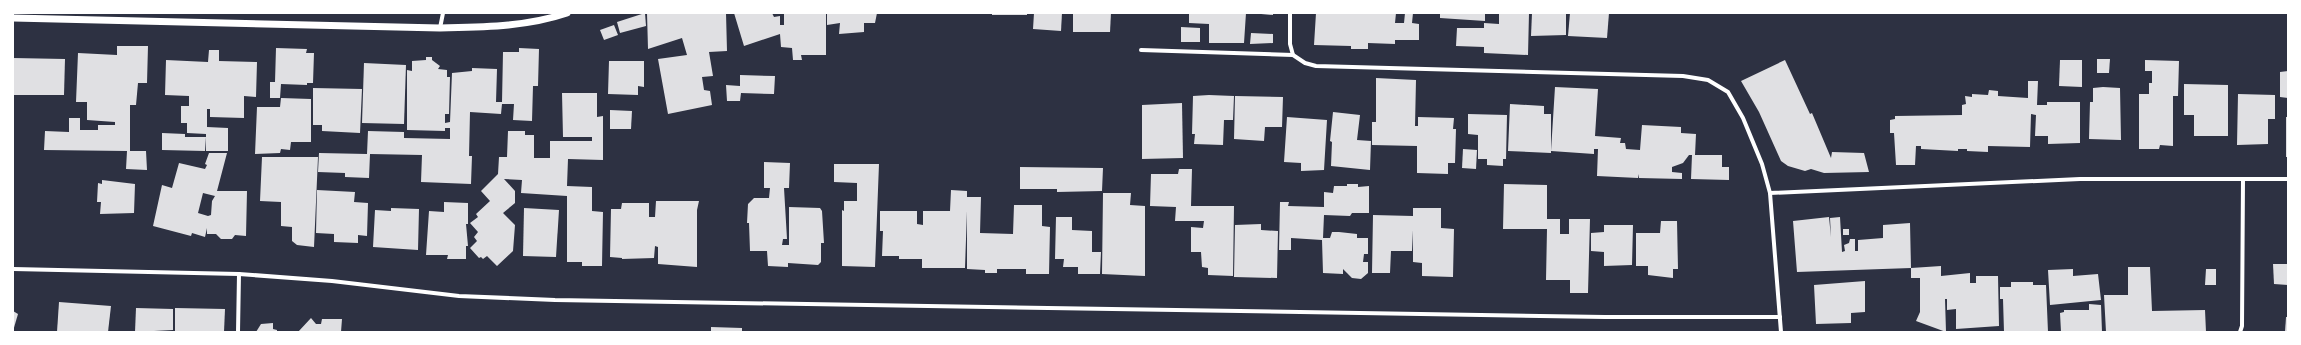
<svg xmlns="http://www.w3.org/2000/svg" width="2301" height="345" font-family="'Sofia Sans Condensed',sans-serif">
  <rect width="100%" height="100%" fill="#2d3142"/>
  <g fill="#e0e0e3" fill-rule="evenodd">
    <path d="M645,13L646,26L620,33L617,22Z"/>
    <path d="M647,13H726L727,51L709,52L713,76L702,77L704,90L710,91L712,105L668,114L658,59L687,55L682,38L648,49Z"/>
    <path d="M734,13H772L774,17L780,16V25H784V13H826V55H801L802,60H793L792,48L781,47L780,34L744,46Z"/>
    <path d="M827,13H877L875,23H864V32L839,34L840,23L827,25Z"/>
    <rect x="992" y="13" width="35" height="2"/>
    <path d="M1034,13H1062L1061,31L1033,29Z"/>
    <path d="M1073,13H1111L1110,32H1073Z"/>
    <path d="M1189,13H1246L1244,43H1209V24L1189,23Z"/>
    <path d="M1262,13H1273V15L1261,14Z"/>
    <path d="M1316,13H1396L1395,23H1404L1405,13H1413L1412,23L1419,24V40H1395V44L1368,43V49H1351V46L1314,45Z"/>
    <path d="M1440,13H1485V21L1440,18Z"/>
    <path d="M1499,13H1529L1528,55L1484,53V47L1456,46L1457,28H1484V23L1499,24Z"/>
    <path d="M1532,13H1566V35L1531,36Z"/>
    <path d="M1570,13H1609L1607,38L1568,36Z"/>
    <path d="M614,25L618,35L604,40L600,30Z"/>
    <path d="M1181,27L1200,28V42H1181Z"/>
    <path d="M1251,33L1273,34V43L1250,44Z"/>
    <path d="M117,46H148L147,83H138L136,105H130V151H146L147,170L126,169L127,151L44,150L45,131L69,132V118H80V130H98V125H115V122L87,120V102H76L78,53L117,55Z"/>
    <path d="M276,48L307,49L306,53H314L313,83H307V85L281,84L280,98H270V82H275Z"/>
    <path d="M519,48L539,49L538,86H533L532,121L513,120L514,104H502L501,114L470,112L469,156H472L471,184L421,182L422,155L370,154L369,178L345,177V173L318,172L319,153L367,154L368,131L404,132V138L450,139V128H445V131L407,130V70L412,71V61L426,60V57H432V60L440,66L438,69L447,70V77H450L449,114H445V123L450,122L452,73L472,71V68L497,69L496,102H502L503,52H519Z"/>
    <path d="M209,50H219V61L257,62L256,97L244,96V118L210,117V109H207V127L228,128V151H206V134L187,133V123H181V106H189V96L165,95L166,60L208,62Z"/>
    <path d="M13,58L65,59L64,95H13Z"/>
    <path d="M2097,59H2110L2109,73H2097Z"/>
    <path d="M1785,60L1810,114L1812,113L1831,158L1832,152L1864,153L1869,172L1824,173L1811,169L1805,171L1788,166L1781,161L1759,112L1741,81Z"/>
    <path d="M2060,60H2082V87L2059,86Z"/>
    <path d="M2145,60L2179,61L2178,96H2173V146L2160,145L2159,149H2139V94H2149V83H2152V71H2145Z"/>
    <path d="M609,61H644V87L638,86V95L608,94Z"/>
    <path d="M364,63L406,65L404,124L362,123Z"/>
    <path d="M2288,71V98L2280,97V72Z"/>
    <path d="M740,75L775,76L774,94L741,93L740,101H727L726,85L740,86Z"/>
    <path d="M1376,78L1416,80L1415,126H1418V117L1454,118L1453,129H1456L1455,163H1448V174L1417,173V146L1372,145V122H1376Z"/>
    <path d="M2028,81H2038L2037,105H2047V102H2080V143L2048,144V136H2035L2036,115L2031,114L2030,147L1988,146V152L1967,151V149H1958V151L1921,149V146H1916L1915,165H1896L1894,133H1890V120L1895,119V116L1962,115V105L1966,104L1965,96L1972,97V94L1988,95L1989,90L1998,91V96L2028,98Z"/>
    <path d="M2184,84L2228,85V136H2194V115H2184Z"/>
    <path d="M1555,87L1598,89L1595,136L1621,138L1620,143H1625L1626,149L1640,150L1642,125L1681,127V133L1696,134L1695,155H1722V167H1729V180L1691,179L1692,155H1689L1683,163L1672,167V172L1682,173V179L1639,178L1638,174V178L1597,176L1598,149H1594V154L1551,151Z"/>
    <path d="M2103,87L2120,88L2121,140L2089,139L2090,102H2093V88Z"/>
    <path d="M313,88L362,89L360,133L322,131V125H313Z"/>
    <path d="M562,93H597V117L603,116V160L568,159L567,186L592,187V211L603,212L602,266H582V262H567V196L521,193L522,180L504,179L515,191V203L503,213L515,225L513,251L497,266L487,256L483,259L481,257L479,258L470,248L477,241L474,237L478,232L470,223L478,217L476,214L490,201L481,191L498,174L499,157H507L508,131H525V135H534V158H550V141H592V137H563Z"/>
    <path d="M2238,94L2275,95V119H2268V144L2237,145Z"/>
    <path d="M1209,95L1234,96L1233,120H1224L1223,145L1194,144L1195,134H1192L1193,96Z"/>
    <path d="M1235,96L1283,97L1282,127H1265L1264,141L1234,139Z"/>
    <path d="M281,98L311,99V142H291L290,150L281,149L280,153L255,154L257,107H280Z"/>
    <path d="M1182,103L1183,158L1142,159V105Z"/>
    <path d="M1510,104L1544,106V114H1551V153L1508,151Z"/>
    <path d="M610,110L632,111L631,129H610Z"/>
    <path d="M1333,112L1360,115L1357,140L1371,141L1370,170L1331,166L1332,142L1330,141Z"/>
    <path d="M1468,114L1507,115L1506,159H1503V166L1487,165V159H1478V135L1468,134Z"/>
    <path d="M1287,117L1327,120L1324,170L1301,171V163L1284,162Z"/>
    <rect x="2286" y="117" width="2" height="40"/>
    <path d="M162,133L185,134V137H206L205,151L162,150Z"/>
    <path d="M1463,149L1477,150L1476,169L1462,168Z"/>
    <path d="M209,153H227L217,191H247L246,236L235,235L232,239H221L216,234H207V228L205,237L192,233L191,236L153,226L162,185L172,188L179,163L205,169L207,165L205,164ZM203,193L215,196L212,201L211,215L208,216L198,213Z"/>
    <path d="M262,157H318L314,247L297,245L292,241V227L281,226V202L260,201Z"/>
    <path d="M764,162L790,163L789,188H784L787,239H783L782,245H789V207L820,208L822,211L824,243H821V262L818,265L788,263V267L768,266L767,251H750L749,223H747L748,204L754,198H769L770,188H764Z"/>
    <path d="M834,164H879L875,267L842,266V210L844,211V201H857V183L834,182Z"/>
    <path d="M1020,167L1103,168L1102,191L1057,192V189H1020Z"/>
    <path d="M1179,169H1192L1191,206H1234L1233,276L1208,275V268L1202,267L1201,252H1191V227L1203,228L1204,221H1175L1176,207L1150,206L1151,174H1178Z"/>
    <path d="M102,180L135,184L134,213L100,214L101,202H97L98,183L102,184Z"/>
    <path d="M1347,184H1358V187L1369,186V213H1352L1350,216L1324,215L1323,238H1330L1332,232H1339L1357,234V238H1368V254H1364L1363,262H1368V273L1361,279L1352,278L1343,269V274L1323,273L1322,240L1291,238V250H1279L1280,202H1289L1288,206L1324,207V192L1333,193L1334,186H1347Z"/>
    <path d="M1504,184L1547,185V219H1560V234H1569V219H1590L1588,293H1570V280H1546L1547,229H1503Z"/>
    <path d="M317,190L355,192L354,202L368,203L367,236L358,235V243L334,242V234L316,233Z"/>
    <path d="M951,190L967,191V197H981L980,233L1013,234L1014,205H1042V226L1050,227L1049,274H1026V269H997V273H985V270L967,269V211L965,268H922V259H899V256H882L883,231H880V211H917V224L923,225V211H950Z"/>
    <path d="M1103,193H1131L1130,205L1145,206V276L1102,274Z"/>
    <path d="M656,201H699L697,210V267L658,264V247L655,246L654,258L622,259V258L610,257L611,209H621L622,203H649V217H655Z"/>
    <path d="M444,202L468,203V224H466L468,246H466V259H447L448,255H426L429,211L444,212Z"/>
    <path d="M391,208L419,209L418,250L373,247L375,210L391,211Z"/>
    <path d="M524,208L559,210L556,257L523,256Z"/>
    <path d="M1413,208H1441V228L1454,229L1453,277L1422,276V263L1413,262V230L1412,251H1391L1390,273H1372L1373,215L1413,216Z"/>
    <path d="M1056,217H1072V230L1092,231V252H1101L1100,274H1078V267H1063L1064,259H1055Z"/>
    <path d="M1829,217L1831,237L1830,218L1840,217L1842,252L1845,251L1844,245L1849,243L1850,239H1855V251H1858V240L1883,238V225L1910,223L1911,268L1797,272L1793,221Z"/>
    <path d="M1661,221H1677L1678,269H1673V278L1648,275V266H1636V233H1660Z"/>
    <path d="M1261,224V230L1278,231L1277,278L1234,277L1235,225Z"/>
    <path d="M1604,225H1633L1632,265L1604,266V252L1591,251V233L1604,232Z"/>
    <rect x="1843" y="229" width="6" height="6"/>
    <path d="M2273,264H2288V285L2274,284Z"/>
    <path d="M1941,266V276L1970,273V283H1976V276H1998L1999,326L1956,329V309L1947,310V299H1945L1946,332L1916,321L1920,312V278H1911V268Z"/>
    <path d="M2128,267H2150L2152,311L2205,310L2206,332H2106L2104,295H2128Z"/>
    <path d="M2073,269V276L2098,274L2101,300L2050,305L2048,270Z"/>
    <path d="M2206,269H2216V285H2205Z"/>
    <path d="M1865,281V312L1851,313V323L1816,324L1814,285Z"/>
    <path d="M2011,282H2033V285H2046L2048,332H2004L2003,299H2000V287H2011Z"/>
    <path d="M59,302L111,306L108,332H57Z"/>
    <path d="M2089,304L2101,305L2102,332H2061L2060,313L2064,312V310H2089Z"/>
    <path d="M136,308L173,309V330L135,332Z"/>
    <path d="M175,308L225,309L224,332H175Z"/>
    <path d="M13,311L18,314L13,331Z"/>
    <path d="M2286,317H2288V332H2285Z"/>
    <path d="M311,318L316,324H321L322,319H342L341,332H298Z"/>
    <path d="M273,323V329L277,330V332H256L261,324Z"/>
    <path d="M711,327L742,328V332H711Z"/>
  </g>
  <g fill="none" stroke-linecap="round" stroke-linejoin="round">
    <g stroke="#fff" stroke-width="4">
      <path d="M1290,13V44L1293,55L1305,63L1316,66L1683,76L1708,80L1728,92L1743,118L1762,164L1770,193L1781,332"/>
      <path d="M440,28L443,13"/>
      <path d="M1141,50L1293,55"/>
      <path d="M1770,193L2080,179H2288"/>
      <path d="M13,269L239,274L332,281L459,296L555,300L1605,317H1780"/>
      <path d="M238,332L239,274"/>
      <path d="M2240,332L2242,326L2243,179"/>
    </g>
    <path stroke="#fff" stroke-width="7" d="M13,18L440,28C482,27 526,27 567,13"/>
  </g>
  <rect width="2301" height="345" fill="none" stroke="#ffffff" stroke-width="28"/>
</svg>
